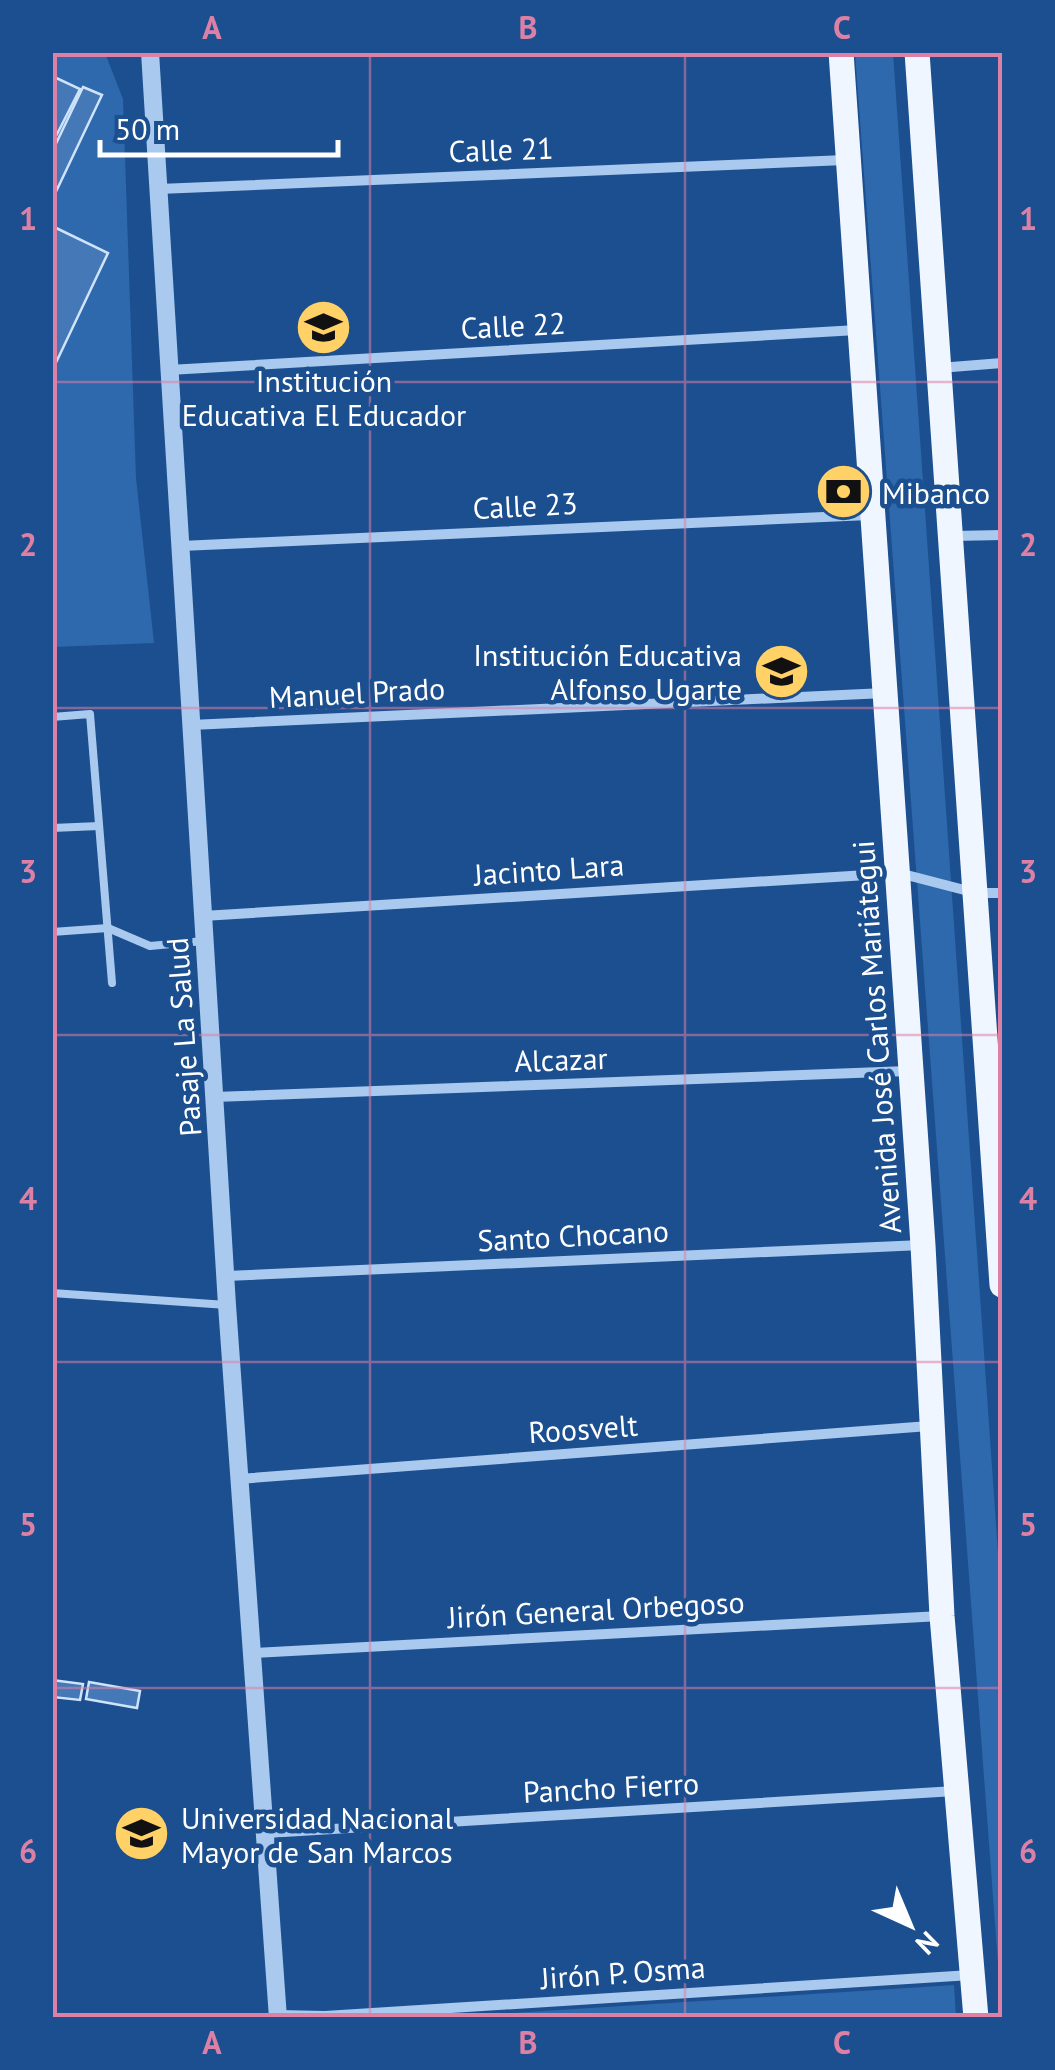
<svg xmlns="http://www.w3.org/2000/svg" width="1055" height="2070" font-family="'PT Sans',sans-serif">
  <rect width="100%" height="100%" fill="#1b4f8f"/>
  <g fill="#2e69ad">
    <path d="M52,53H105L123,99L136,478L154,643L53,647Z"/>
    <path d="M855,53H893L1002,1610V2017Z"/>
    <path d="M954,1985L956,2017H451Z"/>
  </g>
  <g fill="#4478b7" stroke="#cfe3fa" stroke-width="2.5">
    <path d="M52,76L80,89L52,144Z"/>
    <path d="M83,87L102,95L52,200V152Z"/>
    <path d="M52,226L108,253L52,371Z"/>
    <path d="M52,1680L83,1684L80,1700L52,1697Z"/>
    <path d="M89,1682L140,1691L137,1708L86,1699Z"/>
  </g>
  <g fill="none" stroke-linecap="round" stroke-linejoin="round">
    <g stroke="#a9c9ee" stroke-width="8">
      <path d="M52,717L90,714L112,983"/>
      <path d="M52,828L99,826"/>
      <path d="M52,932L108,928L150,946L204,941"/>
      <path d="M52,1293L227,1305"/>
    </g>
    <g stroke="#a9c9ee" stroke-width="10">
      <path d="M159,189L845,160"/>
      <path d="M939,368L1002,363"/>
      <path d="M169,370L857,330"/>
      <path d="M954,536L1002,535"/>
      <path d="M181,546L869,515"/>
      <path d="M191,725L885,693"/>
      <path d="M203,916L899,873L976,893H1002"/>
      <path d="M214,1097L908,1071"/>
      <path d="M226,1276L922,1245"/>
      <path d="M239,1479L929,1426"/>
      <path d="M253,1653L941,1616"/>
      <path d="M267,1833L955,1791"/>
      <path d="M278,2015L325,2016L971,1975"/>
    </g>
    <path stroke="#a9c9ee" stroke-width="18" d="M150,52L227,1305L278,2018"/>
    <g stroke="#f0f6ff" stroke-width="25">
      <path d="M841,52L923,1245L942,1616L976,2018"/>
      <path d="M917,52L1002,1285"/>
    </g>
  </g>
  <path fill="none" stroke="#dd80a5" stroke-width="2.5" stroke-opacity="0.55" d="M370,52V2018M685,52V2018M52,382H1002M52,708H1002M52,1035H1002M52,1362H1002M52,1688H1002"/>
  <defs>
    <symbol id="school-disc" viewBox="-11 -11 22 22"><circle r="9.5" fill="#ffd166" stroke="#1b4f8f"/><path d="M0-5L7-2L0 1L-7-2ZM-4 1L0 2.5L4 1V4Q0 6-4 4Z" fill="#111"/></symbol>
    <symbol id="bank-disc" viewBox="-11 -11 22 22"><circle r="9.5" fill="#ffd166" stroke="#1b4f8f"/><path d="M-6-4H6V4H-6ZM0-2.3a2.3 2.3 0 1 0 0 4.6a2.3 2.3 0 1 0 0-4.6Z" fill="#111"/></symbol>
    <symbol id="university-disc" viewBox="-11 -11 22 22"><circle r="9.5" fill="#ffd166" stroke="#1b4f8f"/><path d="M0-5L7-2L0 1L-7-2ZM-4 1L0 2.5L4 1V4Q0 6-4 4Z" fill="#111"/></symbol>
  </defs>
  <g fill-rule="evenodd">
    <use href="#school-disc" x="292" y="296" width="63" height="63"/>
    <use href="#bank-disc" x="812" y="460" width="63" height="63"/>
    <use href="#school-disc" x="750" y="640" width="63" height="63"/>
    <use href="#university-disc" x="110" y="1802" width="63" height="63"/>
  </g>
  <g text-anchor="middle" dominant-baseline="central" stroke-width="9" stroke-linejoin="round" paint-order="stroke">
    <g font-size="30" fill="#fff" stroke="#1b4f8f">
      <text transform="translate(501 149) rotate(-2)">Calle 21</text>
      <text transform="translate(513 325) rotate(-3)">Calle 22</text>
      <text transform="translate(525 505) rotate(-3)">Calle 23</text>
      <text transform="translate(357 692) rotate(-3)">Manuel Prado</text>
      <text transform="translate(549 869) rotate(-4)">Jacinto Lara</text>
      <text transform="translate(183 1037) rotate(-94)">Pasaje La Salud</text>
      <text transform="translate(876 1037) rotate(-94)">Avenida José Carlos Mariátegui</text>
      <text transform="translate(561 1059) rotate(-2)">Alcazar</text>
      <text transform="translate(573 1235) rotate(-3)">Santo Chocano</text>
      <text transform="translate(583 1428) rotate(-4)">Roosvelt</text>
      <text transform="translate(596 1609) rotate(-3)">Jirón General Orbegoso</text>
      <text transform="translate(611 1787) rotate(-3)">Pancho Fierro</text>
      <text transform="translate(623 1972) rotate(-4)">Jirón P. Osma</text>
    </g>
    <g font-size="30" fill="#fff" stroke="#1b4f8f" text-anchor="start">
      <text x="324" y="380" text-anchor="middle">Institución<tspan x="324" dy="34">Educativa El Educador</tspan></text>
      <text x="882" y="492">Mibanco</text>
      <text x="742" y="654" text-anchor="end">Institución Educativa<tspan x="742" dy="34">Alfonso Ugarte</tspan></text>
      <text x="181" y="1817">Universidad Nacional<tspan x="181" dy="34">Mayor de San Marcos</tspan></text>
    </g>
  </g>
  <rect width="1055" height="2070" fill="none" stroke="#1b4f8f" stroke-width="110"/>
  <g transform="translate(910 1925) rotate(136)" stroke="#1b4f8f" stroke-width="8" paint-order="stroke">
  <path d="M0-8L18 38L0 25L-18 38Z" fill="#ffffff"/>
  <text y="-15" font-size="28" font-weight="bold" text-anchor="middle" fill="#ffffff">N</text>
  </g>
  <path d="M100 140v15h238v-15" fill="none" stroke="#ffffff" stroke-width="5"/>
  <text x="115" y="140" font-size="30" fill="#ffffff" stroke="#1b4f8f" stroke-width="8" paint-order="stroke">50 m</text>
  <rect x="55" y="55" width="945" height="1960" fill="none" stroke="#dd80a5" stroke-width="4"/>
  <g font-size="32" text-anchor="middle" font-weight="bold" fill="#dd80a5">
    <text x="212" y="39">A</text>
    <text x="528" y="39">B</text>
    <text x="842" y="39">C</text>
    <text x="28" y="230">1</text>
    <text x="1028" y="230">1</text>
    <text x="28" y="556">2</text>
    <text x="1028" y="556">2</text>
    <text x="28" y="883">3</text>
    <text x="1028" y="883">3</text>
    <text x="28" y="1210">4</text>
    <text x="1028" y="1210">4</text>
    <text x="28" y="1536">5</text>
    <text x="1028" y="1536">5</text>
    <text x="28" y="1863">6</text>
    <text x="1028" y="1863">6</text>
    <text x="212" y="2054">A</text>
    <text x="528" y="2054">B</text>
    <text x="842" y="2054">C</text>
  </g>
</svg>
